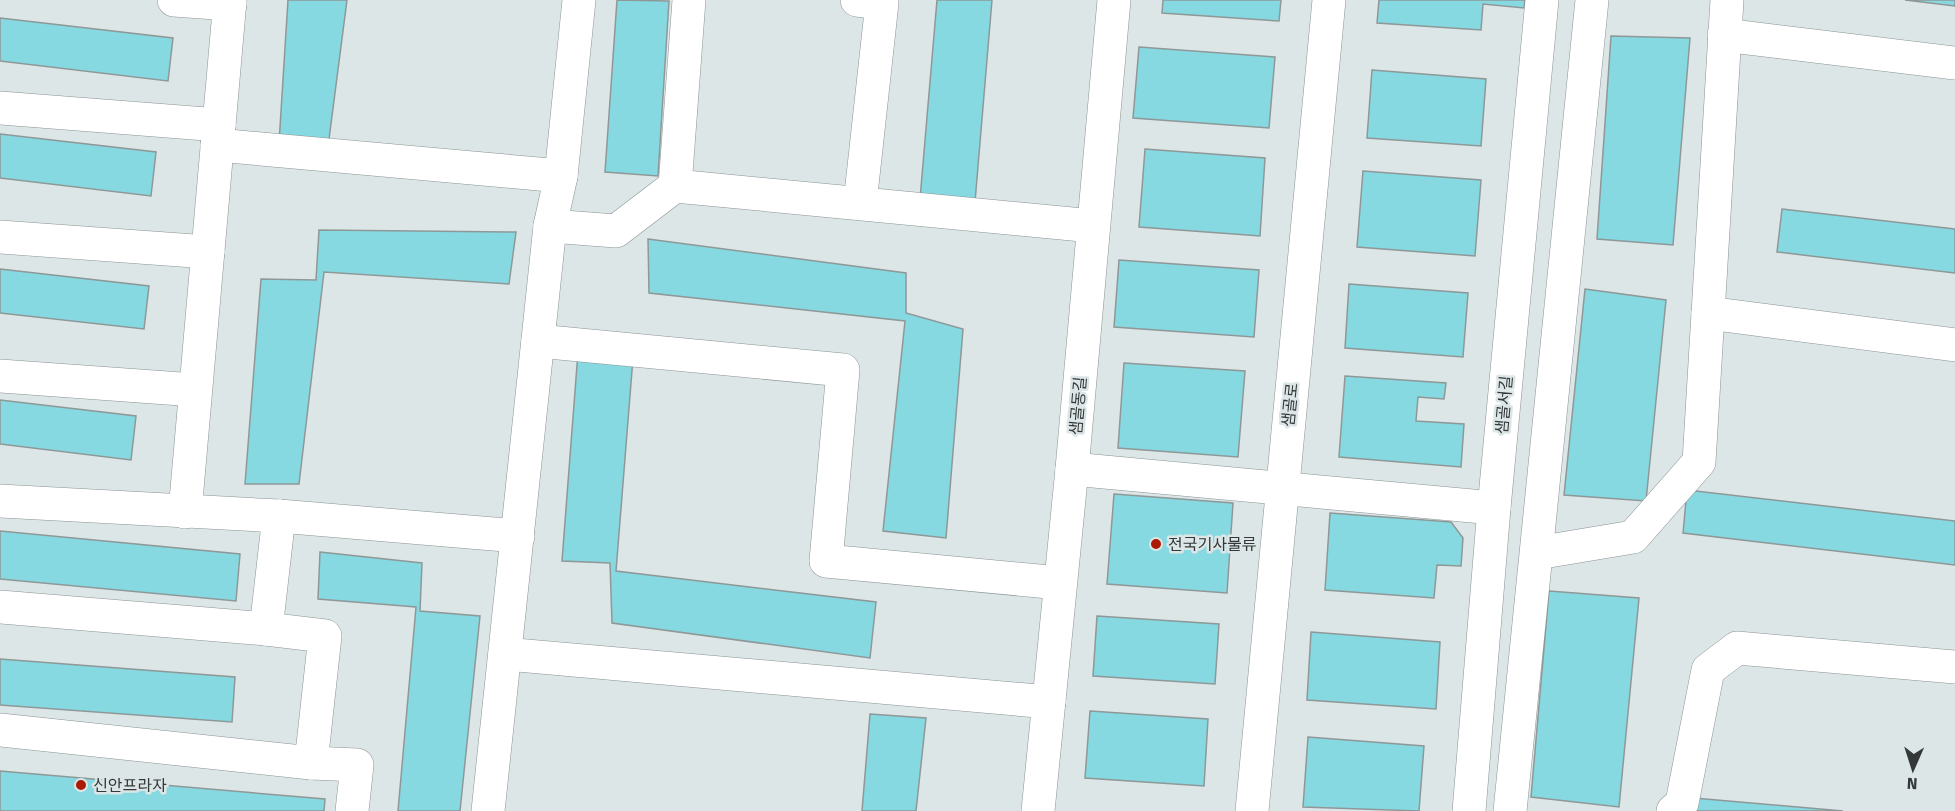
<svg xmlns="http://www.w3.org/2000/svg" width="1955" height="811" font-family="'Fira Sans','Noto Sans KR',sans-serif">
  <rect width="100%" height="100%" fill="#dde6e7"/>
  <g fill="#86d9e0" stroke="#8f9898" stroke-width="1.5">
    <path d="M288,0H347L328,147L279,143Z"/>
    <path d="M617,0L669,1L658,176L605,172Z"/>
    <path d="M937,0H992L975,202L920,199Z"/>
    <path d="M1163,0H1281L1279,21L1162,13Z"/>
    <path d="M1379,0H1525L1524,8L1483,4L1481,30L1377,23Z"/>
    <path d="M1905,0H1955V6Z"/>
    <path d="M0,18L173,38L168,81L0,61Z"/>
    <path d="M1611,36L1690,38L1673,245L1597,239Z"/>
    <path d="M1139,47L1275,57L1269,128L1133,118Z"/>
    <path d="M1372,70L1486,79L1481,146L1367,138Z"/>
    <path d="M0,134L156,152L151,196L0,178Z"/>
    <path d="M1145,149L1265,158L1260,236L1139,227Z"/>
    <path d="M1363,171L1481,180L1475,256L1357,247Z"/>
    <path d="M1782,209L1955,229V273L1777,252Z"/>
    <path d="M319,230L516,232L509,284L324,272L299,484H245L261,279L316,280Z"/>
    <path d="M648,239L906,273V313L963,329L946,538L883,531L905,321L649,293Z"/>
    <path d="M1119,260L1259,270L1254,337L1114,327Z"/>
    <path d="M0,269L149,286L144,329L0,313Z"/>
    <path d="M1349,284L1468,293L1463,357L1345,348Z"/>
    <path d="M1585,289L1666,300L1646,501L1564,495Z"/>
    <path d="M578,352L633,358L616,571L876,602L870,658L612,623L610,563L562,561Z"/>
    <path d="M1124,363L1245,371L1238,457L1118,448Z"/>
    <path d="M1345,376L1446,383L1444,399L1418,397L1416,421L1464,424L1461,467L1339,457Z"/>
    <path d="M0,400L136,416L131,460L0,444Z"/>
    <path d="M1687,490L1955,521V565L1683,533Z"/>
    <path d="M1114,494L1233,503L1227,593L1107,584Z"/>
    <path d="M1330,513L1451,522L1463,538L1461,566L1437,565L1434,598L1325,590Z"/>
    <path d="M0,531L240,554L236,601L0,579Z"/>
    <path d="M320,552L422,563L420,611L480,616L460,811H398L416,607L318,599Z"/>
    <path d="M1549,591L1639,598L1619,807L1531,797Z"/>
    <path d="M1097,616L1219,624L1215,684L1093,676Z"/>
    <path d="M1311,632L1440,642L1436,709L1307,700Z"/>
    <path d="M0,659L235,677L232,722L0,705Z"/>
    <path d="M1090,711L1208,719L1204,786L1085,778Z"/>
    <path d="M870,714L926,718L916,811H862Z"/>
    <path d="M1308,737L1424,746L1419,811L1303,807Z"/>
    <path d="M0,771L325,799L324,811H0Z"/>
    <path d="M1694,798L1843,811H1692Z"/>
  </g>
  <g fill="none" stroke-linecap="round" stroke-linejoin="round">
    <defs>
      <g id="minor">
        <path d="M174,0L230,4"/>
        <path d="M857,0L882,3L860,203"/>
        <path d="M1724,35L1955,63"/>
        <path d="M0,108L219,125"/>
        <path d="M217,145L561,176"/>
        <path d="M675,186L689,0"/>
        <path d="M550,226L616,231L675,186L1093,226"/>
        <path d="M0,237L208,252"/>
        <path d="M1708,313L1955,345"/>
        <path d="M538,341L843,370L826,561L1060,583"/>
        <path d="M0,376L195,390"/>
        <path d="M1072,469L1494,508"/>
        <path d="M0,501L279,516L518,536"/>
        <path d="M185,512L230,0"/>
        <path d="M1537,553L1633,537L1699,462L1727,0"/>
        <path d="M0,607L266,629"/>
        <path d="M505,654L1049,702"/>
        <path d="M0,730L311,763L325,636L266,629L279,516"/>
        <path d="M311,763L357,765L352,811"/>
        <path d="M488,811L550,226L561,176L579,0"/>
        <path d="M1038,811L1072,469L1114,0"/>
        <path d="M1252,811L1329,0"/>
        <path d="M1469,811L1494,508L1542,0"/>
        <path d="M1510,811L1592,0"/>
        <path d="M1673,811L1682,803L1708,670L1737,648L1955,667"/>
      </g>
    </defs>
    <use href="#minor" stroke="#8a9394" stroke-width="34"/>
    <use href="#minor" stroke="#fff" stroke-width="33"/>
  </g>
  <g fill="#aa1a04" stroke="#dde6e7" stroke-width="2">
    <circle cx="1156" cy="544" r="6"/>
    <circle cx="81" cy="785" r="6"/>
  </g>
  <g text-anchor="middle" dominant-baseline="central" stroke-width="5" stroke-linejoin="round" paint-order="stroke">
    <g font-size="16" fill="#343838" stroke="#dde6e7">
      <text transform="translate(1290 405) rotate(-84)">샘골로</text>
      <text transform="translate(1504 405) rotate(-85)">샘골서길</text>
      <text transform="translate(1078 406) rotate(-85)">샘골동길</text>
    </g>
    <g font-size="16" fill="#343838" stroke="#dde6e7" text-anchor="start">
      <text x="1168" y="544">전국기사물류</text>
      <text x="93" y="785">신안프라자</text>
    </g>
  </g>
  <g transform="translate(1913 769) rotate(183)" stroke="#dde6e7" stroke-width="4.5" paint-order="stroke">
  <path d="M0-4.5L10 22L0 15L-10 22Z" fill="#343838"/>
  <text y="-9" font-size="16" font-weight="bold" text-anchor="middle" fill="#343838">N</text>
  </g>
</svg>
